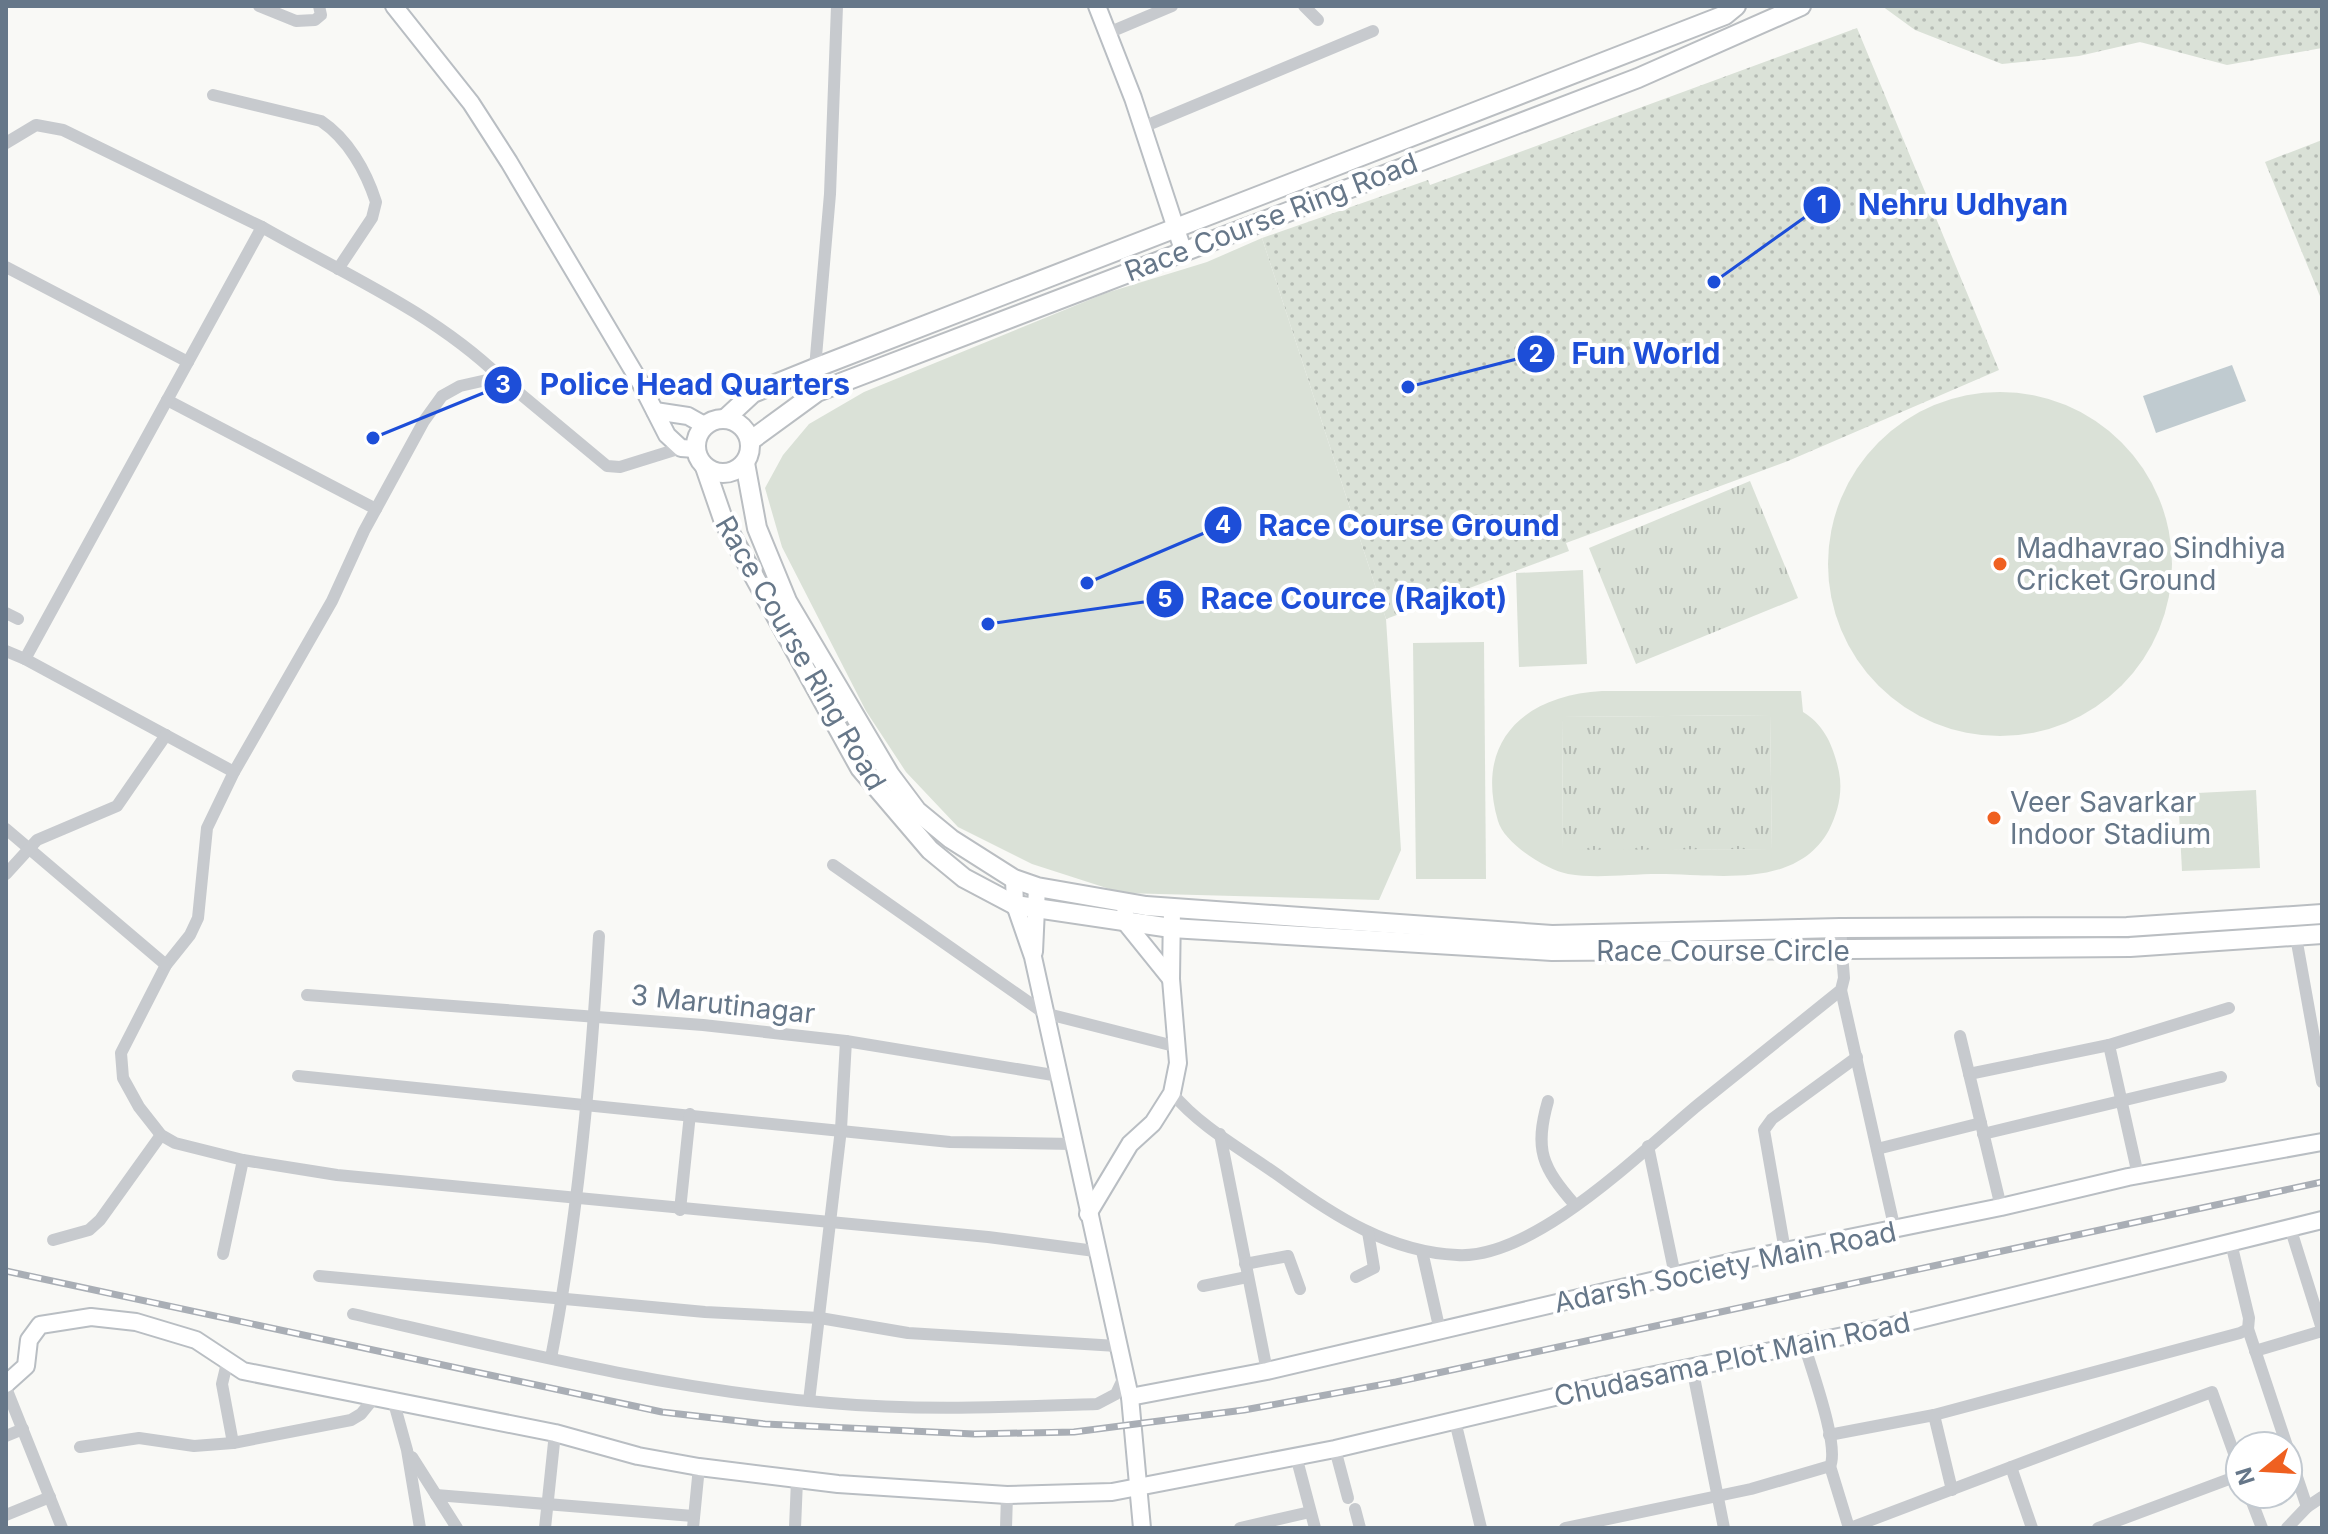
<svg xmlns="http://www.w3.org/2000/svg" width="2328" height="1534" font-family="Inter,sans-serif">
  <defs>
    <pattern id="grass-tufts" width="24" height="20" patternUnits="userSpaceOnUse" patternTransform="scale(2)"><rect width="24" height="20" fill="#dae1d7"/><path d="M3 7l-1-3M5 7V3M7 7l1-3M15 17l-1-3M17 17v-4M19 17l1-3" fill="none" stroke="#b5bbb4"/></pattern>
    <pattern id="park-dots" width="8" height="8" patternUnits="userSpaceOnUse" patternTransform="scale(2)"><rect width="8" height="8" fill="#dae1d7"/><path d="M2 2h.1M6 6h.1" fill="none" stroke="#b5bbb4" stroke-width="1.8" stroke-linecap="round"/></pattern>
  </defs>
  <rect width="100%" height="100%" fill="#f9f9f6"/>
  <g fill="url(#grass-tufts)">
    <path d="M1750,481L1798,598L1636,664L1589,548Z"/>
    <path d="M1770,715L1772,849L1563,851L1562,717Z"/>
  </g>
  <g fill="url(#park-dots)">
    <path d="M1882,6H2322V48L2227,65L2140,42L2079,56L2002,64L1915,30Z"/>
    <path d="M1857,28L1999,370L1788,461L1566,543L1569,551L1386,619L1262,238L1428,180L1430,185Z"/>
    <path d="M2322,140V301L2265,162Z"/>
  </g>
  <g fill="#dae1d7" fill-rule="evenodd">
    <path d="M1262,238L1386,619L1401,850L1379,900L1122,893L1032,864L958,827L906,772L866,711L782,547L765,488L783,455L809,424L864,392L1106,293L1207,262Z"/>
    <circle cx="2000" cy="564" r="172"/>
    <path d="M1583,570L1587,664L1519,667L1516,573Z"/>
    <path d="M1484,642L1486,879H1416L1413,643Z"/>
    <path d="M1602,691H1801L1803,712C1825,725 1834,748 1839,772C1843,792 1838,812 1829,830C1796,890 1716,874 1658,874C1630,874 1596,879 1568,874C1546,870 1504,843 1498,821C1474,740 1526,695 1602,691ZM1770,715L1772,849L1563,850L1562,717Z"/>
    <path d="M2256,790L2260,868L2182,871L2178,794Z"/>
  </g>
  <path fill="#c0cbd0" d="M2232,365L2246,401L2156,433L2143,396Z"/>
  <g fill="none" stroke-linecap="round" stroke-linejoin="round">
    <defs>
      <g id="secondary">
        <path d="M394,6L471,103L509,162L641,384L667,435L681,448L695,449"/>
        <path d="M1097,6L1133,98L1183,250"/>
        <path d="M655,411L688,416L704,425"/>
        <path d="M1014,879L1015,905L1033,957L1130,1397L1142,1528"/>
        <path d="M1125,913V922L1171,979"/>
        <path d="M1034,952L1037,887"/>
        <path d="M1088,1214L1130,1144L1153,1123L1172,1093L1178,1063L1171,979L1172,908"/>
        <path d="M6,1384L26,1366L29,1340L40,1325L91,1317L136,1322L196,1340L243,1371L555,1433L638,1456L699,1467L838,1484L1007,1495L1112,1492L1335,1449L1601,1386L1892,1326L2322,1220"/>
        <path d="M1130,1397L1267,1371L1741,1260L2001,1207L2128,1177L2322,1142"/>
      </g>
      <g id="primary">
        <path d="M726,418L753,393L815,368L1725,15L1736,6"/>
        <circle cx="723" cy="446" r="27"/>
        <path d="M750,441L817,392L1638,78L1801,6"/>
        <path d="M745,463L757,528L787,601L890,775L917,811L951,839L1014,879L1037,887L1146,906L1552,935L1840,928L2127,927L2322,914"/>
        <path d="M705,467L724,522L860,768L930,850L964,878L1015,905L1171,928L1552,951L2130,947L2322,934"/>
      </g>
    </defs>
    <use href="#secondary" stroke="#b9bec3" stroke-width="20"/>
    <use href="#primary" stroke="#babec2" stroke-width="22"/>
    <g stroke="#c7cace" stroke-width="12">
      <path d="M259,6L296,21L315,20L321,15L319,6"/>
      <path d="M1304,6L1318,20"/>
      <path d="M1108,33L1172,6"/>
      <path d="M213,95L321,121C348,139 366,171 376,202L372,218L338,269"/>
      <path d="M1143,127L1373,31"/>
      <path d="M6,143L36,125L63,130L262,227"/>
      <path d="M6,267L188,362"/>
      <path d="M815,368L830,194L837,6"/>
      <path d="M167,400L376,509"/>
      <path d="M681,448L620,467L607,466L500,377L460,386L442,396L424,421L364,531L332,601L234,772L207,828L198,918L190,935L166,965L121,1053L123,1078L139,1107L161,1135L175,1143L243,1160L337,1175L988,1237L1095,1251"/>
      <path d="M6,613L18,619"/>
      <path d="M6,651L25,659L262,227C344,274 431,311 500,377"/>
      <path d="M25,659L234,772"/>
      <path d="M6,829L166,965"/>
      <path d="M833,865L1044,1013L1178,1047"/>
      <path d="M6,874L37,840L117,806L166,735"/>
      <path d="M2296,937L2322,1082"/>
      <path d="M1841,990L1895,1230"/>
      <path d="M307,995L703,1025L846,1041L1059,1076"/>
      <path d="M1960,1036L2001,1207"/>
      <path d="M1969,1074L2109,1045"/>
      <path d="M298,1076L950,1142L1074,1144"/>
      <path d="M1172,1093C1201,1128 1245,1151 1282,1178C1334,1216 1390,1252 1457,1255C1534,1260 1642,1151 1699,1104C1747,1066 1794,1028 1841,990L1844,978L1840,928"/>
      <path d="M1548,1101C1534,1150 1542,1167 1575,1205"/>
      <path d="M1220,1134L1267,1371"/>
      <path d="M1983,1134L2221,1077"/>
      <path d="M1648,1146L1675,1275"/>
      <path d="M1877,1149L1981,1123"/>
      <path d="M2138,1175L2109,1045L2229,1008"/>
      <path d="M680,1210L690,1114"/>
      <path d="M2290,1227L2322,1329"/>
      <path d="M53,1240L89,1230L100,1220L161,1135"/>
      <path d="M1422,1251L1440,1331"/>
      <path d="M1785,1251L1764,1130L1772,1119L1857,1057"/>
      <path d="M223,1254L243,1160"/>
      <path d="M1245,1264L1288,1256L1300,1289"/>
      <path d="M319,1276L705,1312L820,1318L908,1333L1117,1346"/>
      <path d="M1356,1277L1374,1268L1368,1232"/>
      <path d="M1203,1286L1247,1277"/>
      <path d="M353,1314C510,1350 669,1390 830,1403C919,1411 1007,1407 1097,1404L1116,1394L1124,1377"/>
      <path d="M2248,1329L2287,1446"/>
      <path d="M2255,1351L2322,1331"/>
      <path d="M551,1358C578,1218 591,1078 599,936"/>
      <path d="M227,1363L222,1384L233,1443L351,1420L361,1414L374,1398"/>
      <path d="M1692,1367L1724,1528"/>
      <path d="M6,1388L62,1528"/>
      <path d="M809,1401L841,1129L846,1041"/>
      <path d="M394,1403L407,1450L420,1528"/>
      <path d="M1934,1415L1952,1490"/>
      <path d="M1455,1421L1481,1528"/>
      <path d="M1829,1435L1934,1415L2240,1333L2248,1329L2249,1318L2231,1243"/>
      <path d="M6,1436L23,1429"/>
      <path d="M80,1447L139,1438L194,1446L233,1443"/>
      <path d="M1335,1449L1348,1498"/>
      <path d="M2288,1450L2307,1507L2322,1497"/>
      <path d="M1296,1456L1315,1528"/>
      <path d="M412,1457L457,1528"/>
      <path d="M1830,1466L1849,1528"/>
      <path d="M2011,1467L2212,1392L2240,1470"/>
      <path d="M2249,1494L2262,1528"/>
      <path d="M436,1495L693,1516"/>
      <path d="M1355,1509L1360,1528"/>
      <path d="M6,1515L50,1497"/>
      <path d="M545,1528L555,1433"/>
      <path d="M693,1528L699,1467"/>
      <path d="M795,1528L797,1480"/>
      <path d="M1006,1528L1007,1495"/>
      <path d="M1240,1528L1310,1512"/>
      <path d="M1565,1528L1751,1489L1830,1466C1840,1447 1811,1368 1804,1344"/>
      <path d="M1850,1528L2011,1467L2032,1528"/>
      <path d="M2098,1528L2240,1475"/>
      <path d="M2287,1528L2307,1507"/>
    </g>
    <use href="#secondary" stroke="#fff" stroke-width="16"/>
    <use href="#primary" stroke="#fff" stroke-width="18"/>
    <defs>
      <path id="rail" d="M6,1271L662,1412L765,1424L974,1434L1074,1432L1244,1410L1396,1382L2322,1182"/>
    </defs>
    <use href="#rail" stroke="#a9aeb5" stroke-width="7"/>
    <use href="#rail" stroke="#fff" stroke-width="4" stroke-dasharray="12" stroke-linecap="butt"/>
  </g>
  <g fill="#ef6020" stroke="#fff" stroke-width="3">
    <circle cx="2000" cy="564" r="8"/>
    <circle cx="1994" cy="818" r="8"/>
  </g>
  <g text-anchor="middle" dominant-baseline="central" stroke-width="8" stroke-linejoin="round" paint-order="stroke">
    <g font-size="28" fill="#667789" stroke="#fff">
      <text transform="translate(1271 217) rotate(-21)">Race Course Ring Road</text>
      <text transform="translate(801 653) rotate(60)">Race Course Ring Road</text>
      <text x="1723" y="951">Race Course Circle</text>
      <text transform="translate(723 1004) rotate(6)">3 Marutinagar</text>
      <text transform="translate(1725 1267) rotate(-12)">Adarsh Society Main Road</text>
      <text transform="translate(1732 1359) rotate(-12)">Chudasama Plot Main Road</text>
    </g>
    <g font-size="28" fill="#667789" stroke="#fff" text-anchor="start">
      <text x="2016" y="548">Madhavrao Sindhiya<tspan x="2016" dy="32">Cricket Ground</tspan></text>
      <text x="2010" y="802">Veer Savarkar<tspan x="2010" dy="32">Indoor Stadium</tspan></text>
    </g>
  </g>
  <path fill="none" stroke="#1d4ed8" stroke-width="3" d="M1714 282L1822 205M1408 387L1536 354M373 438L503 385M1087 583L1223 525M988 624L1165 599"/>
  <g fill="#1d4ed8" stroke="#fff" stroke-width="3">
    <circle cx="1714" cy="282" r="8"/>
    <circle cx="1408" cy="387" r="8"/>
    <circle cx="373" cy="438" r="8"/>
    <circle cx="1087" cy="583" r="8"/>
    <circle cx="988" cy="624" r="8"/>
    <circle cx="1822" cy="205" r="20"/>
    <circle cx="1536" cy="354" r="20"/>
    <circle cx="503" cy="385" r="20"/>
    <circle cx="1223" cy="525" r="20"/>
    <circle cx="1165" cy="599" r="20"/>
  </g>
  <g font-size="24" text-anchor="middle" font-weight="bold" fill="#fff">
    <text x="1822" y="213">1</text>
    <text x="1536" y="362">2</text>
    <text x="503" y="393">3</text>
    <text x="1223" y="533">4</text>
    <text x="1165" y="607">5</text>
  </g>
  <g font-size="30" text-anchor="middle" font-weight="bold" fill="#1d4ed8" stroke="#fff" stroke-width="8" stroke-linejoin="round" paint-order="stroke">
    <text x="1963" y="215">Nehru Udhyan</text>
    <text x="1646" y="364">Fun World</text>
    <text x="695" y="395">Police Head Quarters</text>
    <text x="1409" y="536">Race Course Ground</text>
    <text x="1354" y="609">Race Cource (Rajkot)</text>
  </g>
  <rect width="2328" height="1534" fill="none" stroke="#667789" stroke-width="16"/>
  <g transform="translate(2264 1470) rotate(252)"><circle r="38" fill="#ffffff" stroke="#c2c9d0" stroke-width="2"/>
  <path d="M0-6L14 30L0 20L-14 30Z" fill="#ef6020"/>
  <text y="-12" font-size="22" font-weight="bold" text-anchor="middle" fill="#667789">N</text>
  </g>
</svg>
